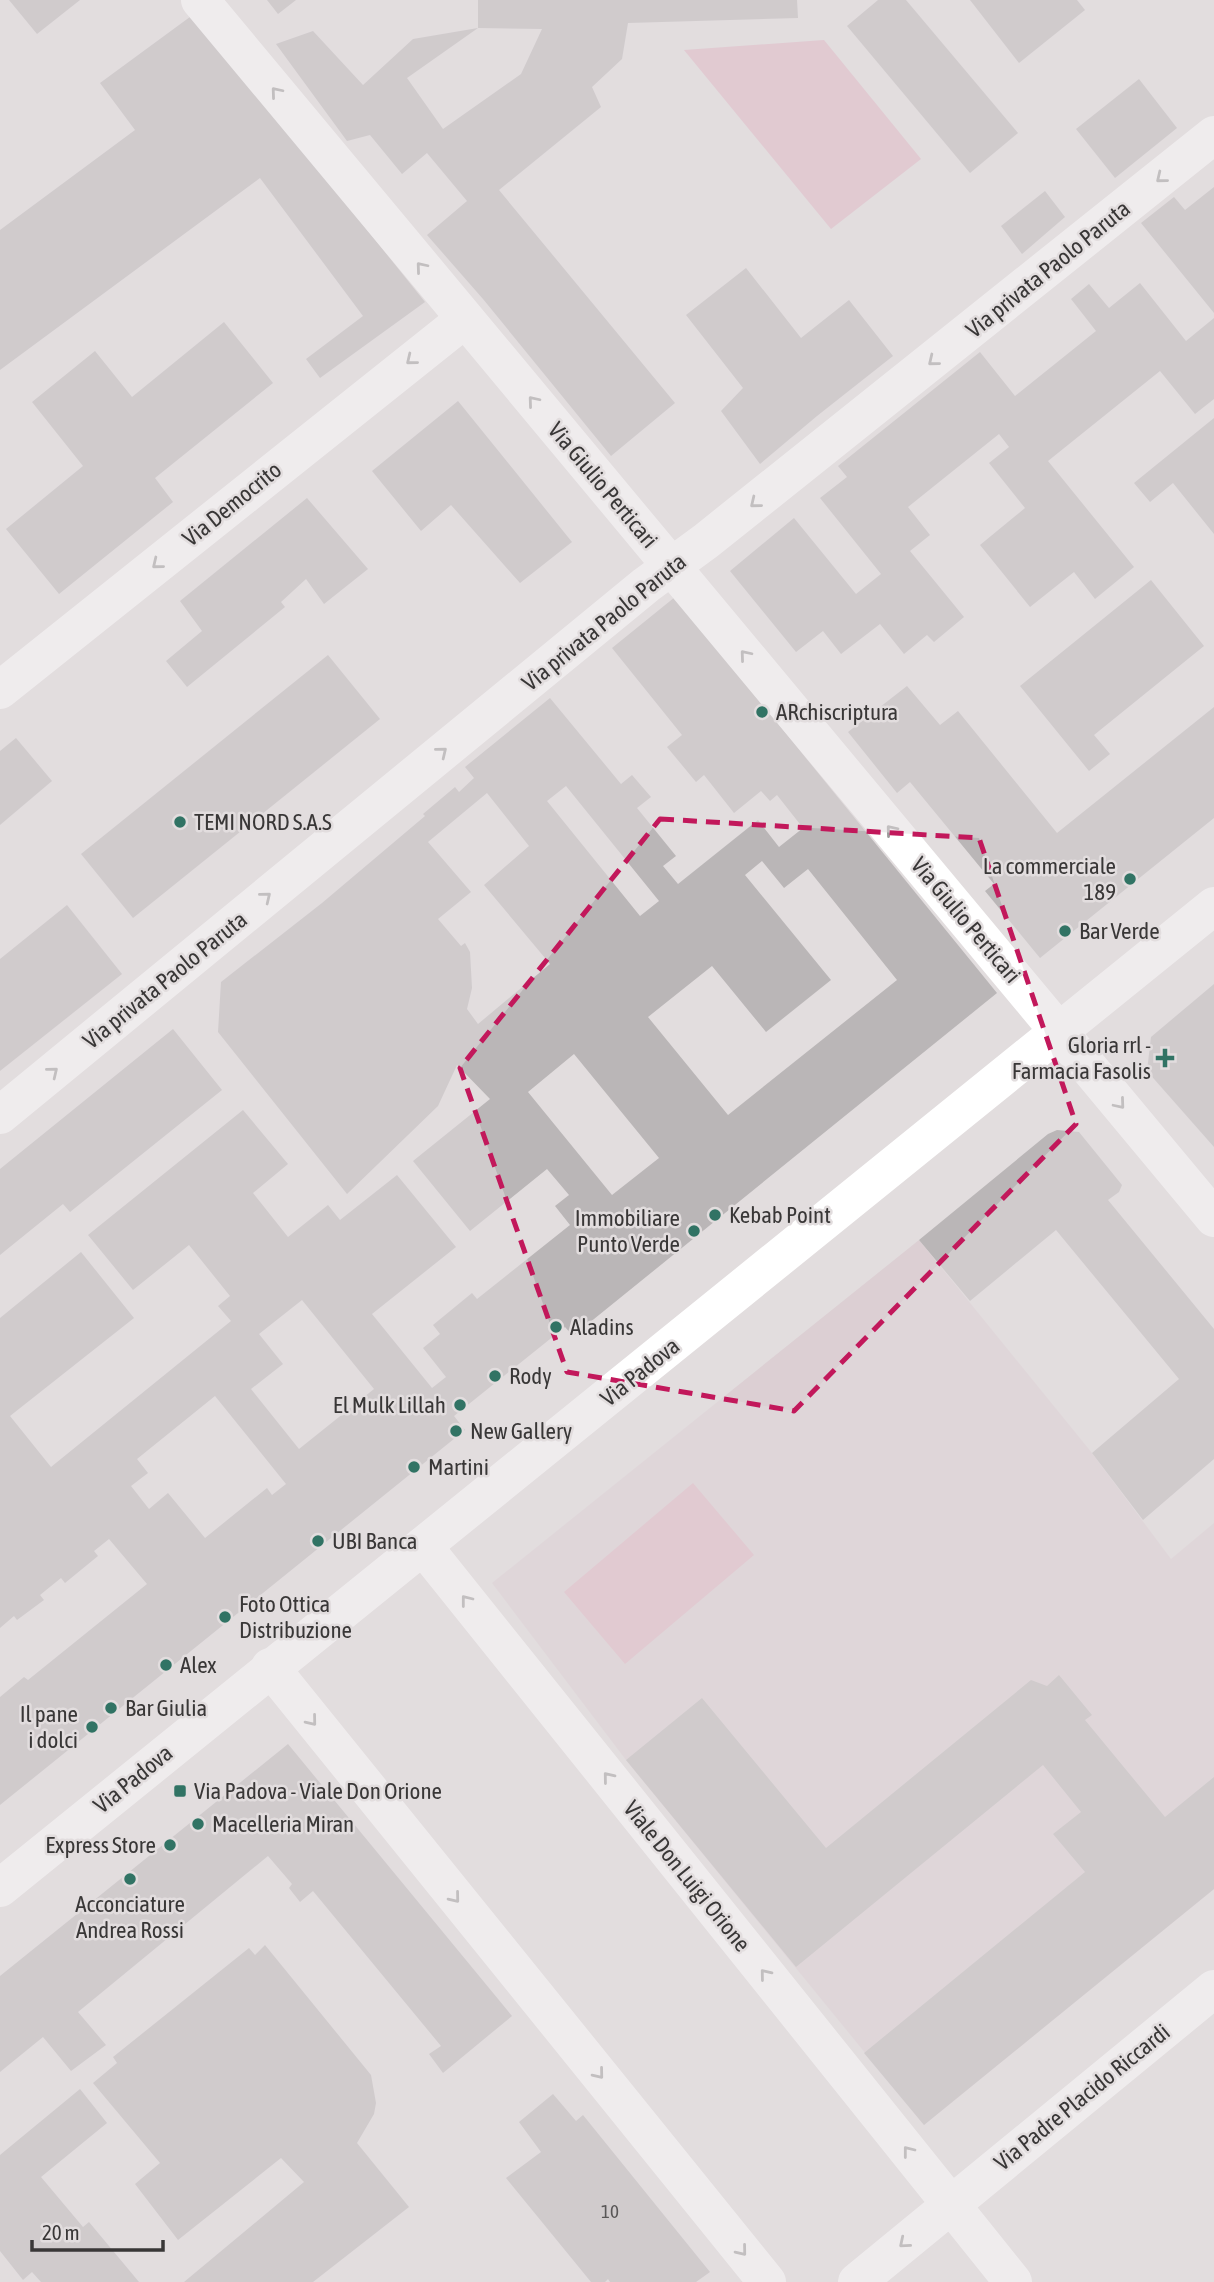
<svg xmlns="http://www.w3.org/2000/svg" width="1214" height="2282" font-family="'Asap Condensed',sans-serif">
  <rect width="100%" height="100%" fill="#e2ddde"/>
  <path fill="#dccfd3" d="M919,1240L1092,1453L1171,1559L1214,1523V1889L924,2125L626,1760L492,1583Z"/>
  <g fill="#e0b3c2">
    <path d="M824,40L921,159L831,229L684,50Z"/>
    <path d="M693,1483L754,1555L625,1664L564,1592Z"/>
  </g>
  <g fill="#bab6b7" fill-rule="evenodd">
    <path d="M9,0H80L37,34Z"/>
    <path d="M267,0H296L278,14Z"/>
    <path d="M478,0H797L798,18L628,23L622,59L592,87L601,107L499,190L675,403L611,456L483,299L427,235L467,201L427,153L402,174L370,135L347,141L276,44L313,31L363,85L413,39L478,28L407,78L443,129L521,74L542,29L478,28Z"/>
    <path d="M878,0H906L1018,133L970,173L847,26Z"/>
    <path d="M970,0H1077L1085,10L1019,63Z"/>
    <path d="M194,14L425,302L320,378L306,359L363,316L260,178L0,370V230L135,130L100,83Z"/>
    <path d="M1139,79L1177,128L1115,178L1076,129Z"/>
    <path d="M1214,187V313L1141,223L1174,197L1185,210Z"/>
    <path d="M1045,191L1065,217L1022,254L1001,226Z"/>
    <path d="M746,268L801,338L849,300L893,356L817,416L760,464L721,411L743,388L686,315Z"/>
    <path d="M1140,283L1186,341L1214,318V399L1195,414L1160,371L1048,461L1134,567L1095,599L1074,572L1030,607L980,545L1025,508L989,463L1009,447L999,434L908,507L930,535L910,551L964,617L934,642L927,635L904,654L880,624L841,654L823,631L796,652L730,571L794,518L856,594L881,574L820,498L847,477L838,466L980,352L1015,396L1096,331L1071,299L1089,284L1109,308Z"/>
    <path d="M224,322L273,383L155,478L173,502L59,594L6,529L83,466L32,402L95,351L132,397Z"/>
    <path d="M458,401L572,542L520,583L451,505L421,531L372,471Z"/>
    <path d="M1214,418V534L1173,483L1150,502L1134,483Z"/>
    <path d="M307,498L368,569L324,604L306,579L281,602L285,607L187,687L166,661L202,631L180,601Z"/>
    <path d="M1151,580L1204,646L1094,735L1110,754L1089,771L1020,686Z"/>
    <path d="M675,597L997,993L573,1336L565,1327L454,1416L465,1430L0,1805V1697L24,1677L28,1680L147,1584L109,1539L94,1551L98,1556L65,1583L61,1578L40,1595L44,1600L17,1620L14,1616L0,1628V1318L81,1252L134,1318L10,1416L51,1467L231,1321L218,1306L230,1296L189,1245L133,1290L88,1235L243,1110L288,1164L253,1193L288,1237L328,1205L340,1220L397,1175L456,1247L372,1314L432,1388L446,1377L423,1348L440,1334L433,1325L472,1293L477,1299L570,1225L555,1206L569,1195L547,1169L470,1231L413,1161L490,1099L457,1065L438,1106L347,1194L218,1032L221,982L322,903L425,816L423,814L455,787L459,792L474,778L465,767L550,698L621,784L632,775L651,797L637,808L676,856L663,866L678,884L758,820L779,847L803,828L777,795L770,801L761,791L734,813L704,775L696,782L667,747L682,735L612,648ZM566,786L659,901L640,916L547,801ZM487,793L529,846L484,885L550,964L478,1024L467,1009L472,988L470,952L465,943L461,946L438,919L471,892L428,842ZM762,861L784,888L808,869L897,980L728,1115L648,1017L712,966L766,1032L831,980L745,875ZM574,1054L659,1158L612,1195L528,1092ZM302,1300L374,1389L299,1449L251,1389L283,1364L259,1334ZM215,1396L286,1484L272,1495L267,1488L205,1538L168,1493L149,1509L131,1486L148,1473L137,1459Z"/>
    <path d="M328,655L380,719L133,918L81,854Z"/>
    <path d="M907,686L940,725L958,711L1057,833L1214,707V818L1040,958L985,891L994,884L910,782L897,793L848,732Z"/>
    <path d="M16,738L52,781L0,825V751Z"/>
    <path d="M67,905L122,974L0,1071V959Z"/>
    <path d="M1214,984V1147L1147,1071L1151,1037Z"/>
    <path d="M173,1029L222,1090L70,1212L63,1204L0,1255V1169Z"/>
    <path d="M1057,1130L1079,1132L1122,1185L1119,1192L1108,1200L1214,1329V1459L1143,1520L1092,1453L1179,1379L1056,1230L970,1301L919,1240L1048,1134Z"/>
    <path d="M1059,1675L1092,1715L1085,1720L1165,1817L1214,1777V1889L924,2125L864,2053L1085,1872L1053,1834L1081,1812L1043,1765L796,1967L626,1760L702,1698L826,1848L1031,1680L1047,1686Z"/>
    <path d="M288,1744L512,2016L443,2073L429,2054L441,2046L313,1891L300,1902L289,1888L292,1884L268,1856L78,2012L106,2045L71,2071L43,2037L0,2072V1976Z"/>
    <path d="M265,1945L371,2075L376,2103L374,2114L357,2143L409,2207L313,2282H184L304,2182L281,2158L178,2240L135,2184L160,2163L93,2083L117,2063L113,2057L249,1948L255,1955Z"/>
    <path d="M80,2089L107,2123L41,2177L83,2227L89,2222L139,2282H41L32,2272L23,2280L0,2251V2155Z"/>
    <path d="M553,2094L576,2121L583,2115L710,2272L696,2282H610L608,2279L605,2282H591L506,2178L541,2152L519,2122Z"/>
  </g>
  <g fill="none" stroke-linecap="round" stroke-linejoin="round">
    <g stroke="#fff" stroke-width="38">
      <path d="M200,0L1214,1218"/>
      <path d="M0,690L465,319"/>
      <path d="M0,1115L646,585L706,541L1214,135"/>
      <path d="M423,1546L1013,2282"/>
      <path d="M270,1667L767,2282"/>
      <path d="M857,2282L1214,1989"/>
    </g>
    <path stroke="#fff" stroke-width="38" d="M0,1888C403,1558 811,1236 1214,906"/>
  </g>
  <defs><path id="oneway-chevron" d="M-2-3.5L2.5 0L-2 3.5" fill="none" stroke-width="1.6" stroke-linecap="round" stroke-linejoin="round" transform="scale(1.75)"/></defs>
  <g stroke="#9c9b9b">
    <use href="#oneway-chevron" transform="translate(276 92) rotate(-130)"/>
    <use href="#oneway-chevron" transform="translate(1161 178) rotate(141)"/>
    <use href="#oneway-chevron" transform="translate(421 267) rotate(-130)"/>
    <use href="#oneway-chevron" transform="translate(411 360) rotate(141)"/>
    <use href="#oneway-chevron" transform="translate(933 361) rotate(141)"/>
    <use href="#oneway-chevron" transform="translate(533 401) rotate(-130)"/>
    <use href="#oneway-chevron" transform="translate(755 503) rotate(141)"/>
    <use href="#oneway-chevron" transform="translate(157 564) rotate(141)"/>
    <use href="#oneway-chevron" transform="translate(745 655) rotate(-130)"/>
    <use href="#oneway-chevron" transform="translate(442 752) rotate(-39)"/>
    <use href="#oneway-chevron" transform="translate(891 830) rotate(-130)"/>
    <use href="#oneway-chevron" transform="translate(266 897) rotate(-39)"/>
    <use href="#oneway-chevron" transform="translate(53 1072) rotate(-39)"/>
    <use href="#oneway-chevron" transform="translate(1120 1104) rotate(50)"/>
    <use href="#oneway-chevron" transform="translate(466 1600) rotate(-128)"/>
    <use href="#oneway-chevron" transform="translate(312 1721) rotate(51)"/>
    <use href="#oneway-chevron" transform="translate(608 1777) rotate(-129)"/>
    <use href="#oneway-chevron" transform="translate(455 1898) rotate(51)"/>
    <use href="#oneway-chevron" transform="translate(765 1974) rotate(-129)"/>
    <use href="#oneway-chevron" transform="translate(599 2074) rotate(51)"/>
    <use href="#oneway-chevron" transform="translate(908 2151) rotate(-128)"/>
    <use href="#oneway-chevron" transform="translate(904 2243) rotate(140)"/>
    <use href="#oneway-chevron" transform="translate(742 2251) rotate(51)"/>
  </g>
  <path d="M0 0H1214V2282H0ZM660,819L979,838L1076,1124L794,1411L567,1372L460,1068Z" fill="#e2ddde" fill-opacity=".55" fill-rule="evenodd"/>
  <path fill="none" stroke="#c2185b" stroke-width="5" stroke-dasharray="14 9" stroke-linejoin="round" d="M660,819L979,838L1076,1124L794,1411L567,1372L460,1068Z"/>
  <g fill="#317364" stroke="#e2ddde" stroke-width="2.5">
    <circle cx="762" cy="712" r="7"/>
    <circle cx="180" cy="822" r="7"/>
    <circle cx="1130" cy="879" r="7"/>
    <circle cx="1065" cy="931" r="7"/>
    <path d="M1161.5 1047.5h7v7h7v7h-7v7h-7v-7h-7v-7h7z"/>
    <circle cx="715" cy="1215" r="7"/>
    <circle cx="694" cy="1231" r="7"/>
    <circle cx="556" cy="1327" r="7"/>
    <circle cx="495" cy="1376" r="7"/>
    <circle cx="460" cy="1405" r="7"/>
    <circle cx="456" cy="1431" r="7"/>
    <circle cx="414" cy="1467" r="7"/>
    <circle cx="318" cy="1541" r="7"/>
    <circle cx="225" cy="1617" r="7"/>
    <circle cx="166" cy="1665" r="7"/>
    <circle cx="111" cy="1708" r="7"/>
    <circle cx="92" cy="1727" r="7"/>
    <rect x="173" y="1784" width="14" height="14" rx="3.5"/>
    <circle cx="198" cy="1824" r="7"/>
    <circle cx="170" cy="1845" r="7"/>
    <circle cx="130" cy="1879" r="7"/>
  </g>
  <g text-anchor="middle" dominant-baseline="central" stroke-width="5" stroke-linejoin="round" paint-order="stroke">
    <g font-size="19" fill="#595757">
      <text x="610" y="2211">10</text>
    </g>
    <g font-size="23" fill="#393737" stroke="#e2ddde">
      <text transform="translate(1048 269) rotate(-39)">Via privata Paolo Paruta</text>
      <text transform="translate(603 485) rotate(50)">Via Giulio Perticari</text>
      <text transform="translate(232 504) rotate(-39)">Via Democrito</text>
      <text transform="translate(604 622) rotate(-39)">Via privata Paolo Paruta</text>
      <text transform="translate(966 920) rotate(50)">Via Giulio Perticari</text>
      <text transform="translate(165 980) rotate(-39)">Via privata Paolo Paruta</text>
      <text transform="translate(640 1372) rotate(-39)">Via Padova</text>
      <text transform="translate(133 1779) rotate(-39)">Via Padova</text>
      <text transform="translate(687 1876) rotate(51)">Viale Don Luigi Orione</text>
      <text transform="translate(1082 2097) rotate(-39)">Via Padre Placido Riccardi</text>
    </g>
    <g font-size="23" fill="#393737" stroke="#e2ddde" text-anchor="start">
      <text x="776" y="712">ARchiscriptura</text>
      <text x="194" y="822">TEMI NORD S.A.S</text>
      <text x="1116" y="866" text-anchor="end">La commerciale<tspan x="1116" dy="26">189</tspan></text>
      <text x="1079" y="931">Bar Verde</text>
      <text x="1151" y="1045" text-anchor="end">Gloria rrl -<tspan x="1151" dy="26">Farmacia Fasolis</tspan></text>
      <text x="729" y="1215">Kebab Point</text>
      <text x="680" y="1218" text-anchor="end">Immobiliare<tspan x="680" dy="26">Punto Verde</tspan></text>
      <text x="570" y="1327">Aladins</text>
      <text x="509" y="1376">Rody</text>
      <text x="446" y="1405" text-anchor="end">El Mulk Lillah</text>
      <text x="470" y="1431">New Gallery</text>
      <text x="428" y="1467">Martini</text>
      <text x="332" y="1541">UBI Banca</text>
      <text x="239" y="1604">Foto Ottica<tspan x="239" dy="26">Distribuzione</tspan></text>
      <text x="180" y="1665">Alex</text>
      <text x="125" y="1708">Bar Giulia</text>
      <text x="78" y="1714" text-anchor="end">Il pane<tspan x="78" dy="26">i dolci</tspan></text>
      <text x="194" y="1791">Via Padova - Viale Don Orione</text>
      <text x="212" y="1824">Macelleria Miran</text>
      <text x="156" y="1845" text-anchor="end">Express Store</text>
      <text x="130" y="1904" text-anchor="middle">Acconciature<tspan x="130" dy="26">Andrea Rossi</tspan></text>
    </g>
  </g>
  <path d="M32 2240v10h131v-10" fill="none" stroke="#393737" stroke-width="3.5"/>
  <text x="42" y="2240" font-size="21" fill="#393737" stroke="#e2ddde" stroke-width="5" paint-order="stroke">20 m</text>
</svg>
